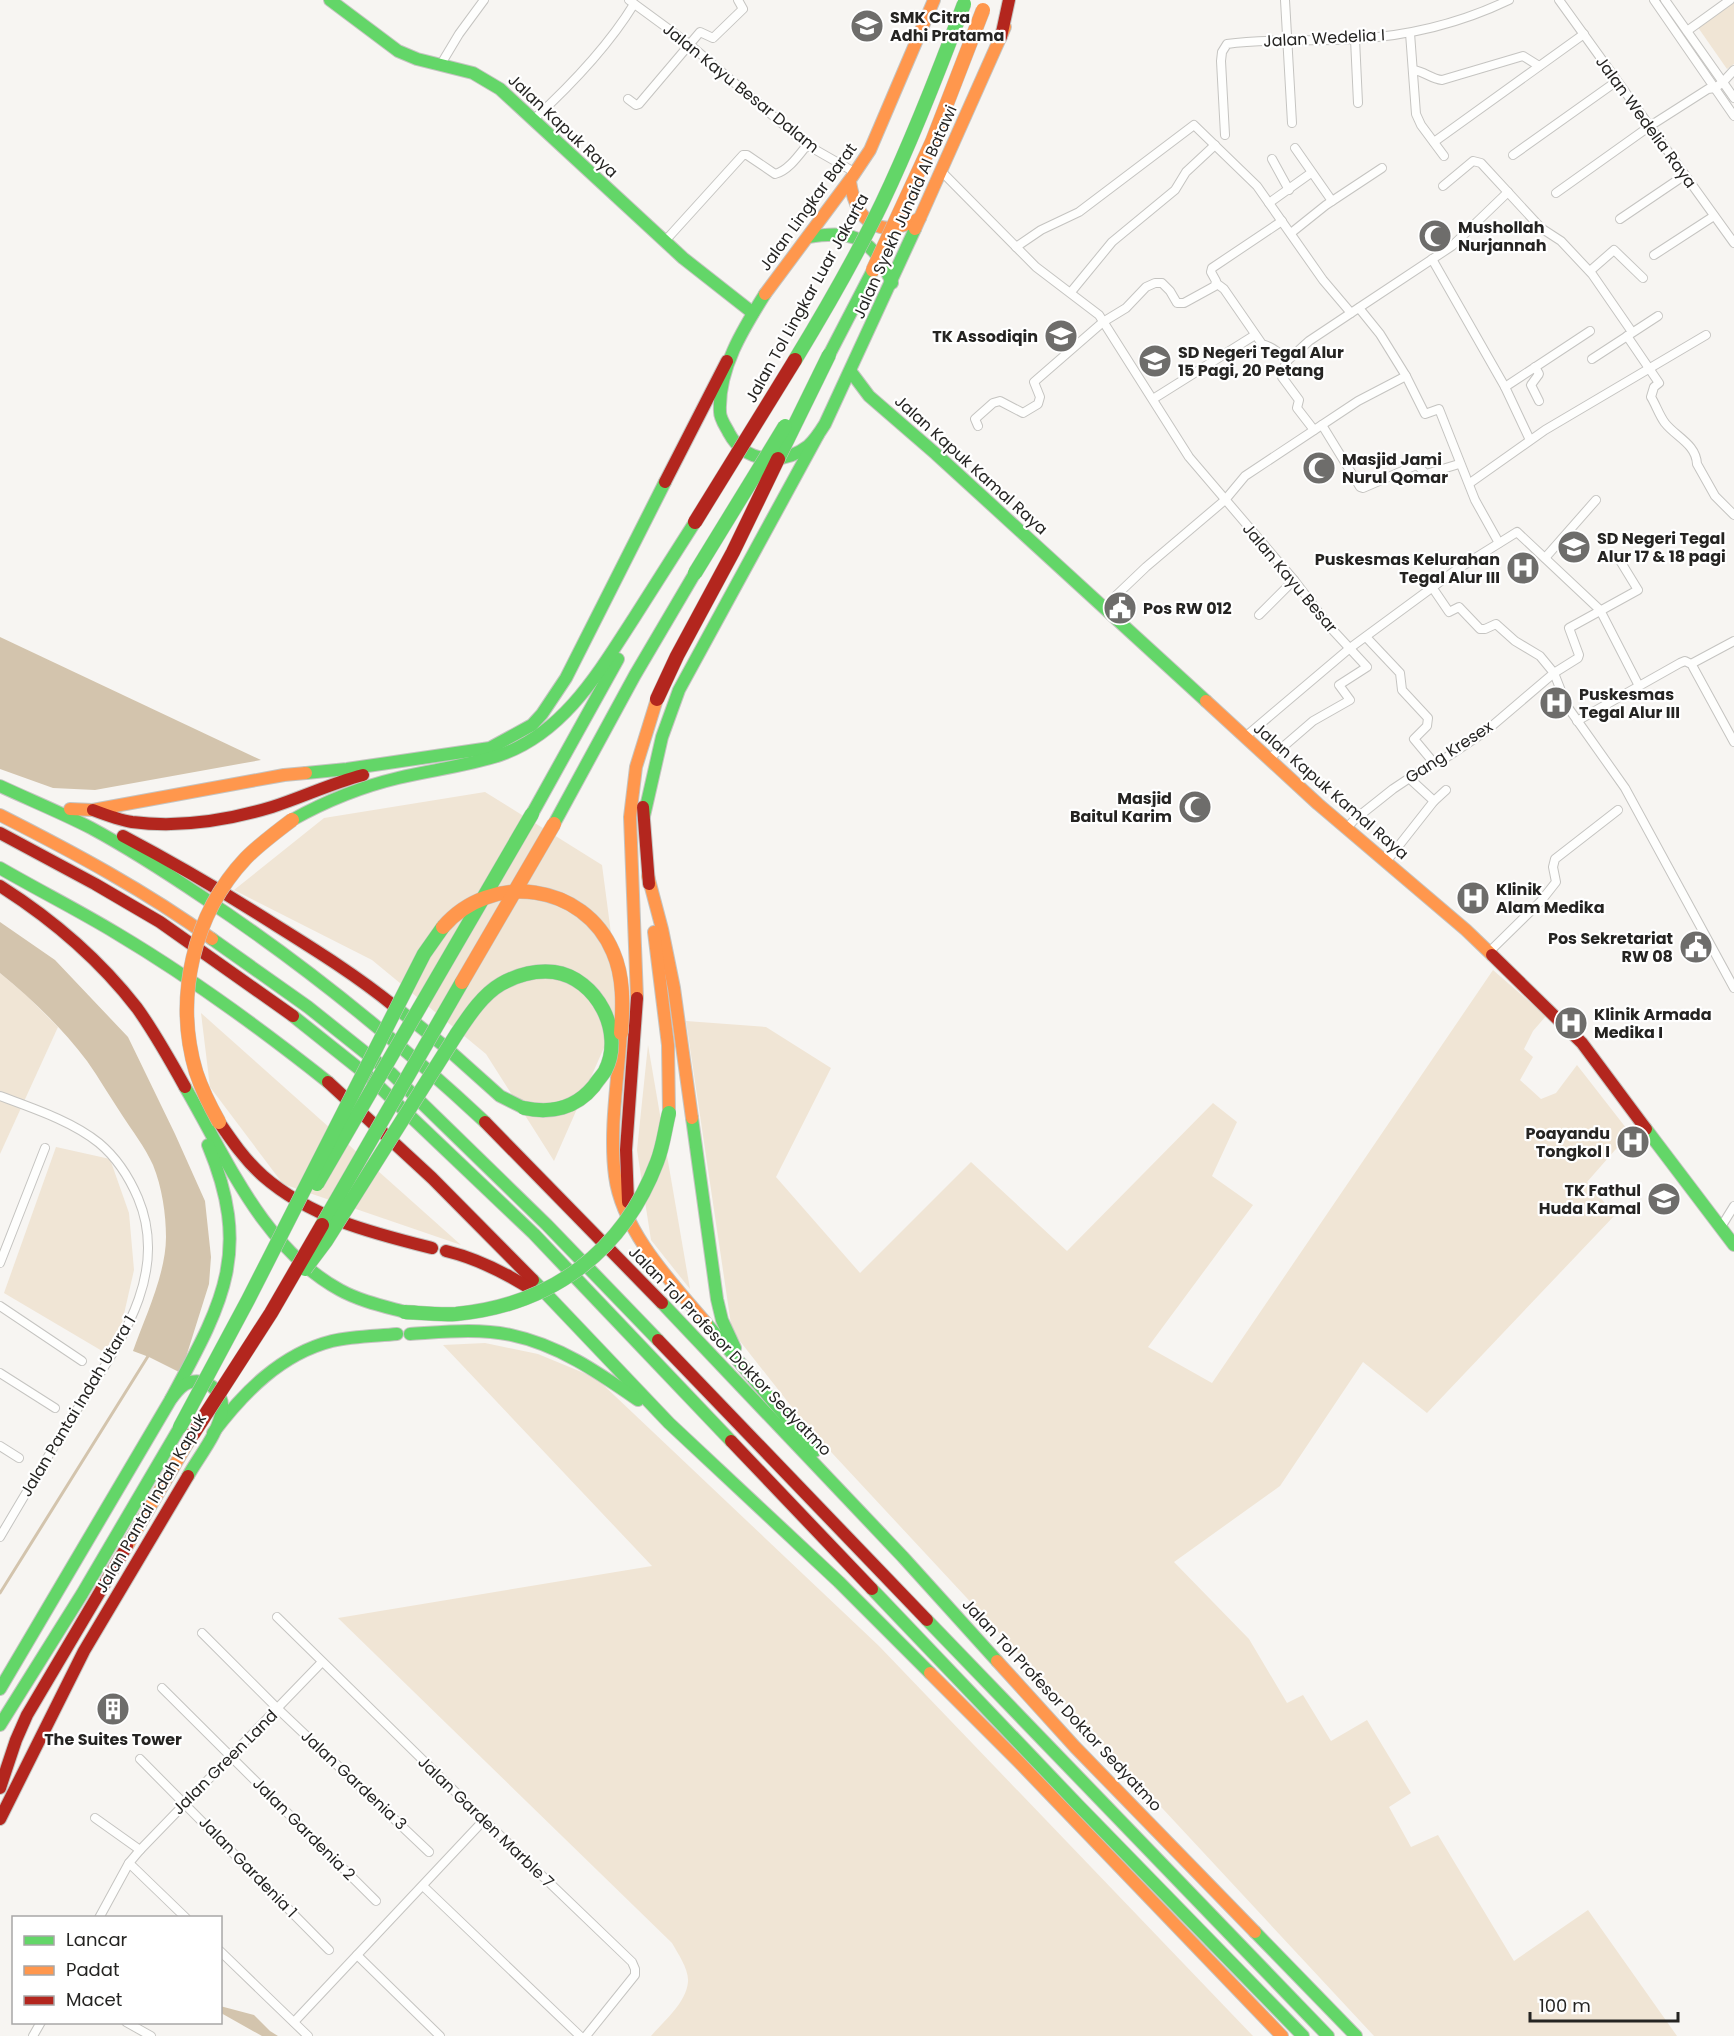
<svg xmlns="http://www.w3.org/2000/svg" width="1734" height="2036" font-family="Poppins,sans-serif">
  <rect width="100%" height="100%" fill="#f7f5f2"/>
  <g fill="#f0e5d5">
    <path d="M1734,1V64L1727,69L1697,26Z"/>
    <path d="M485,792L602,865L621,1009L554,1161L486,1054L372,960L234,890L324,818Z"/>
    <path d="M1493,970L1546,1016L1533,1031L1524,1049L1533,1057L1520,1080L1541,1099L1556,1093L1577,1065L1630,1133L1587,1182L1615,1215L1427,1413L1363,1362L1280,1486L1174,1562L1249,1639L1287,1703L1303,1695L1331,1741L1367,1720L1411,1793L1389,1807L1411,1847L1438,1835L1514,1961L1588,1910L1677,2036H1374L806,1425L732,1331L686,1021L766,1027L831,1068L776,1177L860,1273L971,1162L1067,1251L1213,1103L1237,1122L1212,1176L1253,1205L1148,1347L1212,1383Z"/>
    <path d="M0,973L26,995L58,1027L0,1154Z"/>
    <path d="M201,1013L461,1245L283,1184L210,1087Z"/>
    <path d="M648,1045L690,1289L651,1240L637,1150Z"/>
    <path d="M56,1147L110,1159L129,1213L134,1270L114,1358L4,1293Z"/>
    <path d="M485,1343L538,1354L596,1378L879,1646L1253,2036H651C664,2021 686,2003 688,1982C689,1969 678,1954 672,1943L338,1618L652,1566L443,1345Z"/>
  </g>
  <g fill="#d3c4ad">
    <path d="M0,637L261,760L95,790L53,788L0,769Z"/>
    <path d="M0,922L55,960L128,1037L175,1134L205,1201L211,1257L209,1284L181,1373L149,1357L133,1351C145,1317 166,1274 166,1237C166,1214 162,1187 153,1165C145,1147 133,1132 122,1115C110,1097 99,1078 87,1061C62,1028 32,999 0,973Z"/>
    <path d="M220,2006L254,2015L270,2031L278,2036H262L221,2013Z"/>
  </g>
  <g fill="none" stroke-linecap="round" stroke-linejoin="round">
    <path stroke="#d3c4ad" stroke-width="3" d="M0,1593L150,1353"/>
    <defs>
      <g id="street">
        <path d="M629,0L689,44L807,145L856,173"/>
        <path d="M1285,0L1292,123"/>
        <path d="M1559,0L1734,243"/>
        <path d="M1654,0L1734,116"/>
        <path d="M1665,0L1734,98"/>
        <path d="M1687,31L1730,0"/>
        <path d="M1410,33L1416,114L1421,125L1444,156"/>
        <path d="M1355,39L1358,103"/>
        <path d="M441,64L459,34L484,0"/>
        <path d="M1413,70C1424,71 1431,79 1442,80L1523,56L1539,66"/>
        <path d="M628,99L636,105L639,104L700,32L713,38L743,9L738,0"/>
        <path d="M533,120C569,87 609,45 634,4"/>
        <path d="M1225,135L1221,61L1222,52L1227,44C1269,38 1313,42 1355,39C1408,36 1461,23 1509,0"/>
        <path d="M1434,142L1584,34"/>
        <path d="M1295,148L1332,201"/>
        <path d="M1513,155L1617,81"/>
        <path d="M1272,159L1289,190"/>
        <path d="M941,171L1036,267L1099,315L1189,457L1294,580L1329,626L1367,667L1339,685L1350,700L1313,721L1269,759"/>
        <path d="M1443,186L1473,161L1481,163L1541,228L1561,241L1592,274L1632,332"/>
        <path d="M1556,193L1650,126L1708,89L1715,88L1723,82L1734,70"/>
        <path d="M1269,203L1311,173"/>
        <path d="M1620,219L1685,175"/>
        <path d="M1291,233L1326,205L1382,168"/>
        <path d="M665,241L743,155H747L775,174C788,171 799,155 807,145"/>
        <path d="M1016,247L1041,230L1079,212L1194,125L1257,186L1323,280L1351,313L1452,246L1508,192"/>
        <path d="M1654,255L1714,216"/>
        <path d="M1432,259L1505,387"/>
        <path d="M1590,271L1614,250L1643,278"/>
        <path d="M1216,283L1224,289L1262,344C1273,347 1279,353 1287,361L1281,374L1282,377L1299,400L1297,408L1314,430"/>
        <path d="M1071,292L1112,242L1175,190L1186,172L1215,145"/>
        <path d="M1359,308L1380,334L1406,376L1425,414L1439,409L1475,500L1499,543"/>
        <path d="M1627,336L1659,383L1654,387L1651,397C1656,405 1659,415 1665,423C1676,437 1696,444 1697,464L1715,496L1734,515"/>
        <path d="M1592,359L1658,316"/>
        <path d="M1287,361L1309,341L1351,313"/>
        <path d="M1535,367L1539,374L1531,385L1539,401"/>
        <path d="M1153,399L1255,335"/>
        <path d="M1322,425L1360,487L1363,488L1414,466L1417,465L1426,474L1459,464"/>
        <path d="M978,426L975,419L993,403L1000,401L1023,413L1038,404L1040,397L1034,382L1103,322L1126,308L1146,287L1155,283H1162L1170,291L1177,303H1184L1215,286L1216,281L1211,272L1212,268L1282,221"/>
        <path d="M1530,440L1505,387L1590,331"/>
        <path d="M1470,483L1545,430L1706,335"/>
        <path d="M1545,558L1596,500"/>
        <path d="M1432,587L1449,612L1459,607L1480,629H1485L1496,624L1515,641L1540,656L1554,673L1567,706L1625,788L1734,988"/>
        <path d="M1103,608L1146,567L1225,500L1245,476L1358,401L1406,376"/>
        <path d="M1259,615L1294,580"/>
        <path d="M1366,637L1400,673L1402,690L1428,718L1427,726L1414,739L1434,763"/>
        <path d="M1693,667L1734,742"/>
        <path d="M1577,721L1680,663L1685,661L1691,664L1734,641"/>
        <path d="M1245,737L1350,648L1456,570L1517,532L1600,610L1639,686"/>
        <path d="M1409,778L1434,801"/>
        <path d="M1347,828L1354,820L1393,789L1429,765L1444,759L1486,731L1554,673L1578,658L1579,655L1569,628L1638,590L1619,559"/>
        <path d="M1386,862L1434,801L1446,790"/>
        <path d="M1488,953L1541,901L1556,882L1553,867L1555,859L1618,810"/>
        <path d="M0,1096C32,1108 72,1121 99,1143C117,1158 129,1177 138,1198C172,1279 113,1351 73,1416C48,1456 24,1496 0,1537"/>
        <path d="M1721,1227L1734,1206"/>
        <path d="M0,1263L45,1148"/>
        <path d="M0,1306L82,1361"/>
        <path d="M0,1373L55,1408"/>
        <path d="M0,1446L19,1458"/>
        <path d="M277,1617L484,1820L632,1962L635,1969V1975L586,2036"/>
        <path d="M202,1633L278,1709L429,1852"/>
        <path d="M162,1688L376,1901"/>
        <path d="M140,1759L329,1950"/>
        <path d="M95,1818L140,1850"/>
        <path d="M129,1863L186,1918"/>
        <path d="M423,1886L580,2036"/>
        <path d="M99,1918L129,1863L140,1850L322,1662"/>
        <path d="M220,1951L308,2036"/>
        <path d="M357,1955L440,2036"/>
        <path d="M126,2022L151,2036"/>
        <path d="M294,2022L484,1820"/>
        <path d="M33,2036L41,2022"/>
      </g>
      <g id="fast">
        <path d="M330,0L398,51L417,59L473,73L500,89L683,258L753,313"/>
        <path d="M808,237C857,229 872,239 892,283"/>
        <path d="M765,294C743,329 718,369 720,412C720,419 726,427 729,433C745,463 782,466 808,446C815,440 820,432 825,424L915,229"/>
        <path d="M829,355L873,270"/>
        <path d="M851,372L869,396L936,454L1206,701"/>
        <path d="M306,773L347,769L490,748L532,725L542,714L566,678L665,482"/>
        <path d="M0,786C30,800 62,813 91,828C130,849 167,873 204,898C305,965 396,1039 485,1122"/>
        <path d="M532,814L618,659"/>
        <path d="M644,816L662,737L679,690L818,435"/>
        <path d="M292,820C326,801 360,787 398,778C431,770 467,766 500,755C564,733 599,672 634,618C654,586 675,554 695,522"/>
        <path d="M554,824L635,675L695,573"/>
        <path d="M0,868C38,890 78,910 116,933C190,977 260,1028 328,1082"/>
        <path d="M212,939L308,1007L392,1074L547,1225L658,1340"/>
        <path d="M394,1006L443,1045L500,1096L524,1108"/>
        <path d="M293,1016L367,1075L534,1234L731,1441"/>
        <path d="M185,1087C227,1159 263,1248 340,1290C360,1301 383,1306 405,1312"/>
        <path d="M692,1118L717,1299L722,1320L735,1348"/>
        <path d="M1646,1129L1734,1245"/>
        <path d="M533,1280L669,1423L839,1582L930,1673"/>
        <path d="M662,1303L903,1557L997,1661"/>
        <path d="M706,1323L815,1451"/>
        <path d="M410,1334C443,1332 478,1328 511,1335C559,1345 599,1373 638,1400"/>
        <path d="M171,1399C222,1304 253,1253 208,1145"/>
        <path d="M213,1433C244,1392 281,1354 332,1341C353,1336 376,1336 397,1334"/>
        <path d="M872,1589L1078,1805L1303,2036"/>
        <path d="M927,1620L1328,2036"/>
        <path d="M0,1689L171,1399C176,1393 180,1386 188,1383C205,1376 224,1391 222,1409C219,1433 199,1456 188,1476"/>
        <path d="M0,1725L82,1594L180,1427"/>
        <path d="M1255,1932L1356,2036"/>
      </g>
      <g id="slow">
        <path d="M850,182C857,224 881,240 920,218"/>
        <path d="M915,229L1005,27"/>
        <path d="M765,294L852,177L870,150L934,0"/>
        <path d="M1206,701L1318,804L1466,930L1492,955"/>
        <path d="M70,809L93,810L284,775L306,773"/>
        <path d="M0,815C73,852 146,891 212,939"/>
        <path d="M648,876L662,929L674,988L692,1118"/>
        <path d="M654,932L668,1045L669,1113"/>
        <path d="M637,998L630,817L636,767L657,699"/>
        <path d="M621,1033C618,1079 609,1131 615,1176C622,1231 672,1283 706,1323"/>
        <path d="M127,1546L193,1434"/>
        <path d="M997,1661L1075,1747L1255,1932"/>
        <path d="M930,1673L1018,1761L1282,2036"/>
      </g>
      <g id="jam">
        <path d="M1001,37L1009,0"/>
        <path d="M665,482L727,361"/>
        <path d="M643,807L649,884"/>
        <path d="M93,810C106,815 119,820 132,822C178,828 229,820 272,807C303,797 332,783 363,775"/>
        <path d="M0,833L95,884L160,922L293,1016"/>
        <path d="M123,836C176,864 227,894 277,926C317,951 357,976 394,1006"/>
        <path d="M0,886C52,919 99,959 137,1008C155,1033 170,1060 185,1087"/>
        <path d="M1492,955L1582,1043L1646,1129"/>
        <path d="M328,1082L432,1178L533,1280"/>
        <path d="M219,1122C232,1141 245,1160 263,1176C311,1218 372,1233 432,1248"/>
        <path d="M485,1122L662,1303"/>
        <path d="M628,1202L626,1150L637,998"/>
        <path d="M446,1251C479,1259 508,1274 537,1293"/>
        <path d="M658,1340L927,1620"/>
        <path d="M731,1441L872,1589"/>
        <path d="M0,1788L16,1740L27,1715L127,1546"/>
        <path d="M0,1819L84,1651L188,1476"/>
      </g>
    </defs>
    <use href="#street" stroke="#c5c4c1" stroke-width="10"/>
    <use href="#fast" stroke="#c5c4c1" stroke-width="14"/>
    <use href="#slow" stroke="#c5c4c1" stroke-width="14"/>
    <use href="#jam" stroke="#c5c4c1" stroke-width="14"/>
    <use href="#street" stroke="#fefefd" stroke-width="8"/>
    <use href="#fast" stroke="#63d668" stroke-width="12"/>
    <use href="#slow" stroke="#ff974d" stroke-width="12"/>
    <use href="#jam" stroke="#b3261e" stroke-width="12"/>
    <defs>
      <g id="fast-bridge">
        <path d="M795,360C826,309 856,257 882,203C913,138 939,71 964,4"/>
        <path d="M778,459L829,355"/>
        <path d="M695,573L785,426"/>
        <path d="M317,1184L532,814"/>
        <path d="M322,1225L462,982"/>
        <path d="M305,1269L326,1241L456,1035C468,1017 482,995 501,984C517,975 535,970 554,972C597,978 625,1033 605,1071C602,1076 597,1081 594,1086C576,1108 551,1114 524,1108"/>
        <path d="M405,1312C422,1313 439,1315 456,1314C551,1305 623,1252 657,1162C663,1147 665,1129 669,1113"/>
        <path d="M180,1427L248,1300L424,954L443,927"/>
      </g>
      <g id="slow-bridge">
        <path d="M873,270L932,142L983,10"/>
        <path d="M443,927C491,871 584,883 613,952C624,977 623,1006 621,1033"/>
        <path d="M462,982L554,824"/>
        <path d="M219,1122C210,1106 202,1090 196,1072C174,998 193,914 246,858C260,844 276,832 292,820"/>
      </g>
      <g id="jam-bridge">
        <path d="M695,522L795,360"/>
        <path d="M657,699L677,656L733,552L778,459"/>
        <path d="M193,1434L271,1313L322,1225"/>
      </g>
    </defs>
    <use href="#fast-bridge" stroke="#c5c4c1" stroke-width="15" stroke-linecap="butt"/>
    <use href="#slow-bridge" stroke="#c5c4c1" stroke-width="15" stroke-linecap="butt"/>
    <use href="#jam-bridge" stroke="#c5c4c1" stroke-width="15" stroke-linecap="butt"/>
    <use href="#fast-bridge" stroke="#63d668" stroke-width="14"/>
    <use href="#slow-bridge" stroke="#ff974d" stroke-width="14"/>
    <use href="#jam-bridge" stroke="#b3261e" stroke-width="14"/>
  </g>
  <defs>
    <symbol id="school-disc" viewBox="-11 -11 22 22"><circle r="9.5" fill="#6e6d6b" stroke="#fff"/><path d="M0-5L7-2L0 1L-7-2ZM-4 1L0 2.5L4 1V4Q0 6-4 4Z" fill="#fff"/></symbol>
    <symbol id="mosque-disc" viewBox="-11 -11 22 22"><circle r="9.5" fill="#6e6d6b" stroke="#fff"/><path d="M3.5-4.9A6 6 0 1 0 3.5 4.9A5 5 0 1 1 3.5-4.9Z" fill="#fff"/></symbol>
    <symbol id="hospital-disc" viewBox="-11 -11 22 22"><circle r="9.5" fill="#6e6d6b" stroke="#fff"/><path d="M-5-5h3v3.5h4V-5h3V5h-3V1.5h-4V5h-3Z" fill="#fff"/></symbol>
    <symbol id="civic-disc" viewBox="-11 -11 22 22"><circle r="9.5" fill="#6e6d6b" stroke="#fff"/><path d="M-.6-6.5H3V-4.5H.6V-3L4-1V1h2V6H-6V1h2V-1L-.6-3ZM-1.2 2.5V6h2.4V2.5Z" fill="#fff"/></symbol>
    <symbol id="building-disc" viewBox="-11 -11 22 22"><circle r="9.5" fill="#6e6d6b" stroke="#fff"/><path d="M-4-6H4V6H1V3H-1V6H-4ZM-2.5-4.3h1.7v1.8h-1.7ZM.8-4.3h1.7v1.8H.8ZM-2.5-1h1.7V.8h-1.7ZM.8-1h1.7V.8H.8Z" fill="#fff"/></symbol>
  </defs>
  <g fill-rule="evenodd">
    <use href="#school-disc" x="848" y="7" width="38" height="38"/>
    <use href="#mosque-disc" x="1416" y="217" width="38" height="38"/>
    <use href="#school-disc" x="1042" y="317" width="38" height="38"/>
    <use href="#school-disc" x="1136" y="342" width="38" height="38"/>
    <use href="#mosque-disc" x="1300" y="449" width="38" height="38"/>
    <use href="#school-disc" x="1555" y="528" width="38" height="38"/>
    <use href="#hospital-disc" x="1504" y="549" width="38" height="38"/>
    <use href="#civic-disc" x="1101" y="589" width="38" height="38"/>
    <use href="#hospital-disc" x="1537" y="684" width="38" height="38"/>
    <use href="#mosque-disc" x="1176" y="788" width="38" height="38"/>
    <use href="#hospital-disc" x="1454" y="879" width="38" height="38"/>
    <use href="#civic-disc" x="1677" y="928" width="38" height="38"/>
    <use href="#hospital-disc" x="1552" y="1004" width="38" height="38"/>
    <use href="#hospital-disc" x="1614" y="1123" width="38" height="38"/>
    <use href="#school-disc" x="1645" y="1180" width="38" height="38"/>
    <use href="#building-disc" x="94" y="1690" width="38" height="38"/>
  </g>
  <g text-anchor="middle" dominant-baseline="central" stroke-width="4.5" stroke-linejoin="round" paint-order="stroke">
    <g font-size="16" font-weight="bold" fill="#252422" stroke="#fff" text-anchor="start">
      <text x="890" y="17">SMK Citra<tspan x="890" dy="18">Adhi Pratama</tspan></text>
      <text x="1458" y="227">Mushollah<tspan x="1458" dy="18">Nurjannah</tspan></text>
      <text x="1038" y="336" text-anchor="end">TK Assodiqin</text>
      <text x="1178" y="352">SD Negeri Tegal Alur<tspan x="1178" dy="18">15 Pagi, 20 Petang</tspan></text>
      <text x="1342" y="459">Masjid Jami<tspan x="1342" dy="18">Nurul Qomar</tspan></text>
      <text x="1597" y="538">SD Negeri Tegal<tspan x="1597" dy="18">Alur 17 &amp; 18 pagi</tspan></text>
      <text x="1500" y="559" text-anchor="end">Puskesmas Kelurahan<tspan x="1500" dy="18">Tegal Alur III</tspan></text>
      <text x="1143" y="608">Pos RW 012</text>
      <text x="1579" y="694">Puskesmas<tspan x="1579" dy="18">Tegal Alur III</tspan></text>
      <text x="1172" y="798" text-anchor="end">Masjid<tspan x="1172" dy="18">Baitul Karim</tspan></text>
      <text x="1496" y="889">Klinik<tspan x="1496" dy="18">Alam Medika</tspan></text>
      <text x="1673" y="938" text-anchor="end">Pos Sekretariat<tspan x="1673" dy="18">RW 08</tspan></text>
      <text x="1594" y="1014">Klinik Armada<tspan x="1594" dy="18">Medika I</tspan></text>
      <text x="1610" y="1133" text-anchor="end">Poayandu<tspan x="1610" dy="18">Tongkol I</tspan></text>
      <text x="1641" y="1190" text-anchor="end">TK Fathul<tspan x="1641" dy="18">Huda Kamal</tspan></text>
      <text x="113" y="1739" text-anchor="middle">The Suites Tower</text>
    </g>
    <g font-size="16" fill="#252422" stroke="#fff">
      <text transform="translate(1324 38) rotate(-3)">Jalan Wedelia I</text>
      <text transform="translate(741 88) rotate(39)">Jalan Kayu Besar Dalam</text>
      <text transform="translate(1646 122) rotate(54)">Jalan Wedelia Raya</text>
      <text transform="translate(563 126) rotate(43)">Jalan Kapuk Raya</text>
      <text transform="translate(808 207) rotate(-54)">Jalan Lingkar Barat</text>
      <text transform="translate(905 212) rotate(-66)">Jalan Syekh Junaid Al Batawi</text>
      <text transform="translate(807 298) rotate(-61)">Jalan Tol Lingkar Luar Jakarta</text>
      <text transform="translate(971 465) rotate(42)">Jalan Kapuk Kamal Raya</text>
      <text transform="translate(1290 578) rotate(50)">Jalan Kayu Besar</text>
      <text transform="translate(1449 752) rotate(-33)">Gang Kresex</text>
      <text transform="translate(1331 791) rotate(41)">Jalan Kapuk Kamal Raya</text>
      <text transform="translate(730 1351) rotate(46)">Jalan Tol Profesor Doktor Sedyatmo</text>
      <text transform="translate(78 1406) rotate(-59)">Jalan Pantai Indah Utara 1</text>
      <text transform="translate(151 1503) rotate(-60)">Jalan Pantai Indah Kapuk</text>
      <text transform="translate(1062 1705) rotate(47)">Jalan Tol Profesor Doktor Sedyatmo</text>
      <text transform="translate(225 1762) rotate(-45)">Jalan Green Land</text>
      <text transform="translate(354 1780) rotate(43)">Jalan Gardenia 3</text>
      <text transform="translate(486 1822) rotate(44)">Jalan Garden Marble 7</text>
      <text transform="translate(304 1829) rotate(45)">Jalan Gardenia 2</text>
      <text transform="translate(248 1867) rotate(46)">Jalan Gardenia 1</text>
    </g>
  </g>
  <rect x="12" y="1916" width="210" height="108" fill="#ffffff" stroke="#a8a7a7" stroke-width="1.5"/>
  <rect x="24" y="1936" width="30" height="9" fill="#63d668" stroke="#a8a7a7" stroke-width="1.5"/>
  <text x="66" y="1946" font-size="18" fill="#252422">Lancar</text>
  <rect x="24" y="1966" width="30" height="9" fill="#ff974d" stroke="#a8a7a7" stroke-width="1.5"/>
  <text x="66" y="1976" font-size="18" fill="#252422">Padat</text>
  <rect x="24" y="1996" width="30" height="9" fill="#b3261e" stroke="#a8a7a7" stroke-width="1.5"/>
  <text x="66" y="2006" font-size="18" fill="#252422">Macet</text>
  <path d="M1530 2012v9h148v-9" fill="none" stroke="#252422" stroke-width="3"/>
  <text x="1539" y="2012" font-size="18" fill="#252422" stroke="#ffffff" stroke-width="4.5" paint-order="stroke">100 m</text>
</svg>
